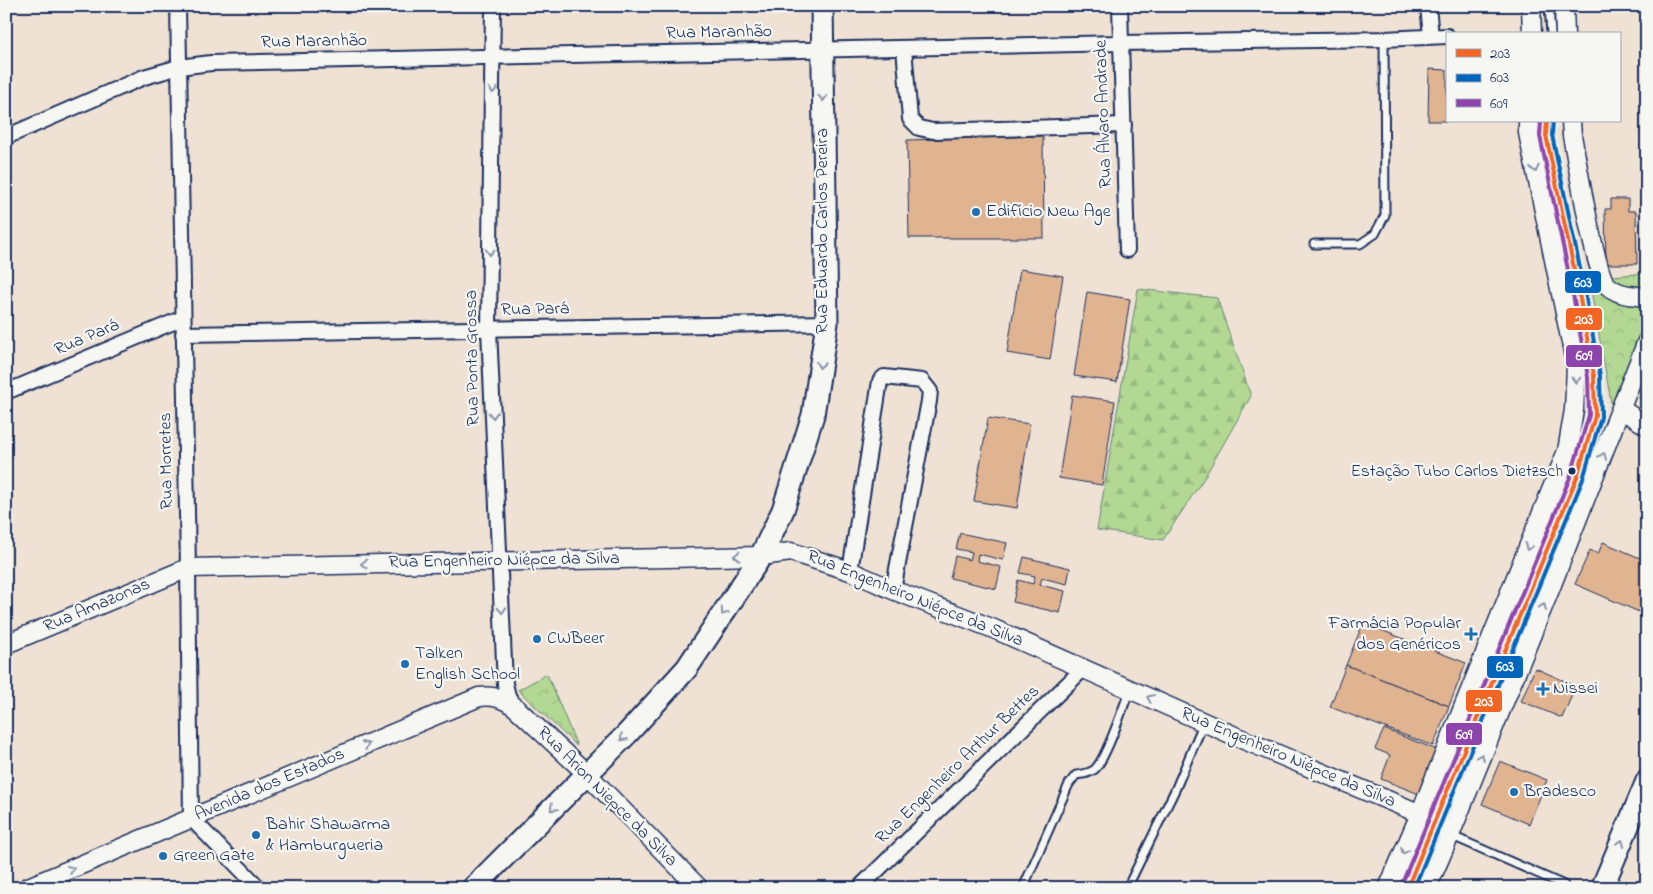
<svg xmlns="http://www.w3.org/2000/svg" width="1653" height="894" font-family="'Indie Flower',sans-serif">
  <defs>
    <pattern id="forest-firs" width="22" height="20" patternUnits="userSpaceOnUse" patternTransform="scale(1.25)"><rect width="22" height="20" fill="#b2d893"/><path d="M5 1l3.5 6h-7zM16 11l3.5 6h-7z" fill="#98ba81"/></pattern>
    <pattern id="park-crowns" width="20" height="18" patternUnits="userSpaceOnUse" patternTransform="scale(1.25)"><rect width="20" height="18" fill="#b2d893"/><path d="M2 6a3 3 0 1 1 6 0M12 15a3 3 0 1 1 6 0" fill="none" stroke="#98ba81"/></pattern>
  </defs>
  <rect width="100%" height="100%" fill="#efe2d5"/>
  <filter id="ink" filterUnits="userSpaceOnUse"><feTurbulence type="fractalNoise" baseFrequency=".02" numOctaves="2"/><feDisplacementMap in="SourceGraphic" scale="10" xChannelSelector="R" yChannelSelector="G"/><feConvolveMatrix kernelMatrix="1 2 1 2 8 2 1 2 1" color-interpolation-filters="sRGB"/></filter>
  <g filter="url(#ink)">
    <path fill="url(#forest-firs)" stroke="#668478" d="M1138,289L1217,298L1251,396L1204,478L1163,540L1097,530Z"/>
    <g fill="url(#park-crowns)" stroke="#668478">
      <path d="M1647,273V341L1615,424L1590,285L1602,277Z"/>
      <path d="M547,674L577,746L518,690Z"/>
    </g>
    <g fill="#e0b391" stroke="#1b2f5e">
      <path d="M1429,69L1447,70V121H1428Z"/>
      <path d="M1043,136L1044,238H909L907,140Z"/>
      <path d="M1611,199H1628V211H1636L1637,264H1606L1605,209H1611Z"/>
      <path d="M1020,269L1063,276L1050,360L1007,353Z"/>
      <path d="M1087,292L1130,299L1117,382L1074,376Z"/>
      <path d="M1647,383V404L1639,398Z"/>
      <path d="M1072,395L1115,401L1102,485L1059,478Z"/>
      <path d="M988,418L1030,424L1017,508L974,501Z"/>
      <path d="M960,533L1007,543L1003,560L978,554L977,561L1001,567L996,589L950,578L955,556L970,560L972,552L956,549Z"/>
      <path d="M1603,542L1647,561L1646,615L1575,584L1590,550L1598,554Z"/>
      <path d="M1024,557L1070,568L1067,584L1042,578L1040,585L1065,591L1060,613L1013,602L1018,580L1033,584L1035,576L1020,573Z"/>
      <path d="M1363,623L1466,663L1449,706L1346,665Z"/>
      <path d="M1346,665L1449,706L1433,746L1330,707Z"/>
      <path d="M1535,668L1576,686L1562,718L1521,701Z"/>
      <path d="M1384,729L1437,750L1419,794L1381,779L1390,755L1375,749Z"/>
      <path d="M1500,761L1547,780L1529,824L1482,804Z"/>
    </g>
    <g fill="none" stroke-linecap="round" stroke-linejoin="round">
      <defs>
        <g id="service">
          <path d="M1549,6L1551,34"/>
          <path d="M1314,244H1360L1375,234L1385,215L1384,39"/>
          <path d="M1450,835L1564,885L1562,888"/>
          <path d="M1023,888L1069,784L1076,775C1083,774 1089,774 1095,769C1107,757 1123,707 1130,689"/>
          <path d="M1127,888L1176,788L1204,722"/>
          <path d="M1407,888L1577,477L1595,416L1594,376L1578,288L1546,135L1547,121"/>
        </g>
        <g id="minor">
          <path d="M178,6L188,568L191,818L259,888"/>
          <path d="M493,6L489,329L505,684L508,696L515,707"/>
          <path d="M1120,6L1127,250"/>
          <path d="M1428,6L1431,36"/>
          <path d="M904,48L910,119L919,128L933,131L1124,125"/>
          <path d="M6,137L144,77L179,67L211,63L1121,43L1384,39L1447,36"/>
          <path d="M183,334L827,323"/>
          <path d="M6,392L183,318"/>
          <path d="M850,571L880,381L884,377L922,381L930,391L929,401L893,590"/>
          <path d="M859,888L1084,668"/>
        </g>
        <g id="tertiary">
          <path d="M1531,6L1532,34"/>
          <path d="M1564,6L1565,34"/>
          <path d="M1571,121L1572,136C1577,159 1595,276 1608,286C1614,291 1621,294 1629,295C1636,296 1641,295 1647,300"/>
          <path d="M1621,409L1647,426"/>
          <path d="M6,644L188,568L761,556L791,552L850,571L893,590L994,629L1244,740L1435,820L1450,835"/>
          <path d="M1432,784L1447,791H1468"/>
          <path d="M26,888L479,697C493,695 503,698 515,707L587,774L699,888"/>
          <path d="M1388,888L1420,814L1567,451L1574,410L1576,367L1528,133V121"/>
          <path d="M1427,888L1450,835L1549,592L1647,341"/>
        </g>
        <g id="primary">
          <path d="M473,888L627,734L687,668L761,556L783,510L813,415L827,323L822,6"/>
          <path d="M1602,888L1647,781"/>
        </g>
      </defs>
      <use href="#service" stroke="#1b2f5e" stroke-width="11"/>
      <use href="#minor" stroke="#1b2f5e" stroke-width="18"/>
      <use href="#tertiary" stroke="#1b2f5e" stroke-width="21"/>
      <use href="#primary" stroke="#1b2f5e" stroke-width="25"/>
      <use href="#service" stroke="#f6f6f2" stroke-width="7"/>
      <use href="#minor" stroke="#f6f6f2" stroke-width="14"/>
      <use href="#tertiary" stroke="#f6f6f2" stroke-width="18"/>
      <use href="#primary" stroke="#f6f6f2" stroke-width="21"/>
      <defs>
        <path id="bus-1" d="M1407,888L1577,477L1595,416L1594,376L1578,288L1546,135L1547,121"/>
        <path id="bus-2" d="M1414,888L1583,479L1601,417L1600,375L1584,287L1552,135L1553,121"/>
        <path id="bus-3" d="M1401,886L1571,475L1589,415L1588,377L1572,289L1540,136L1541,121"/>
      </defs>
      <use href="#bus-1" stroke="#f6f6f2" stroke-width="8"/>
      <use href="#bus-2" stroke="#f6f6f2" stroke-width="8"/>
      <use href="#bus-3" stroke="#f6f6f2" stroke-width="8"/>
      <use href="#bus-1" stroke="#f26522" stroke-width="4"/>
      <use href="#bus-2" stroke="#0065bd" stroke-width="4"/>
      <use href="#bus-3" stroke="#8e44ad" stroke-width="4"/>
    </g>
    <defs><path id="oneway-chevron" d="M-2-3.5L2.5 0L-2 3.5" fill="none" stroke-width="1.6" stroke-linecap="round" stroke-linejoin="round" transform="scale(1.25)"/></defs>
    <g stroke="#8892a8">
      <use href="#oneway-chevron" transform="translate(493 90) rotate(91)"/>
      <use href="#oneway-chevron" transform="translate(823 98) rotate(89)"/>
      <use href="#oneway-chevron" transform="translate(1535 169) rotate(78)"/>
      <use href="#oneway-chevron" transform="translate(490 252) rotate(91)"/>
      <use href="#oneway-chevron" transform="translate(820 365) rotate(99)"/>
      <use href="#oneway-chevron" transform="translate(1576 380) rotate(92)"/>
      <use href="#oneway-chevron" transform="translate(493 415) rotate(88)"/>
      <use href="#oneway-chevron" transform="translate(1603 456) rotate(-68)"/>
      <use href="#oneway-chevron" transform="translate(1528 547) rotate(112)"/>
      <use href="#oneway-chevron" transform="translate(737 556) rotate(179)"/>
      <use href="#oneway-chevron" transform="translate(364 564) rotate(179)"/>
      <use href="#oneway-chevron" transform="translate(1543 607) rotate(-67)"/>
      <use href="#oneway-chevron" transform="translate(502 610) rotate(87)"/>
      <use href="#oneway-chevron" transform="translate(724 612) rotate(124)"/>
      <use href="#oneway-chevron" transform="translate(1150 698) rotate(-156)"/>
      <use href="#oneway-chevron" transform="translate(623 738) rotate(135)"/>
      <use href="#oneway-chevron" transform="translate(366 745) rotate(-23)"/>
      <use href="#oneway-chevron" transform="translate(1481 757) rotate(-68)"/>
      <use href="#oneway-chevron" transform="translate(553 808) rotate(135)"/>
      <use href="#oneway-chevron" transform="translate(1621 843) rotate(-68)"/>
      <use href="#oneway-chevron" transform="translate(1404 851) rotate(113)"/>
      <use href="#oneway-chevron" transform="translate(71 869) rotate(-23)"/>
    </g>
  </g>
  <g fill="#1f6fb2" stroke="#f6f6f2" stroke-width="2">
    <circle cx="976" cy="212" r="5"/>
    <path d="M1468.5 626.5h5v5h5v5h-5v5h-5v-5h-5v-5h5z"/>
    <circle cx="537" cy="639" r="5"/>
    <circle cx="405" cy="664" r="5"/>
    <path d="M1540.5 681.5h5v5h5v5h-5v5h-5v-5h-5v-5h5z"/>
    <circle cx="1514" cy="792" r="5"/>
    <circle cx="256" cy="835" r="5"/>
    <circle cx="163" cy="856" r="5"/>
  </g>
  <circle fill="#1b2f5e" stroke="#f6f6f2" stroke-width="2" cx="1572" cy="471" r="4.5"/>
  <g text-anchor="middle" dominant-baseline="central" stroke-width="4.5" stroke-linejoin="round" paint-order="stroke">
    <g font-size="17" fill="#1b2f5e" stroke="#f6f6f2" text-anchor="end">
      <text x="1563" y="471">Estação Tubo Carlos Dietzsch</text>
    </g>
    <g font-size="18" fill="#1b2f5e" stroke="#f6f6f2">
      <text transform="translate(719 33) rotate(-1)">Rua Maranhão</text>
      <text transform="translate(314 42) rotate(-1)">Rua Maranhão</text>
      <text transform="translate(1104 114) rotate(-92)">Rua Álvaro Andrade</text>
      <text transform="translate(823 231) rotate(-90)">Rua Eduardo Carlos Pereira</text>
      <text transform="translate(535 310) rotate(-1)">Rua Pará</text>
      <text transform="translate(87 338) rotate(-23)">Rua Pará</text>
      <text transform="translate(473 358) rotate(-91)">Rua Ponta Grossa</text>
      <text transform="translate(167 461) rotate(-91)">Rua Morretes</text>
      <text transform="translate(504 561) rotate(-1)">Rua Engenheiro Niépce da Silva</text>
      <text transform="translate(915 599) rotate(22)">Rua Engenheiro Niépce da Silva</text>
      <text transform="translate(97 606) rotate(-23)">Rua Amazonas</text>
      <text transform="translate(1288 758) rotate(23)">Rua Engenheiro Niépce da Silva</text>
      <text transform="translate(958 765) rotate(-44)">Rua Engenheiro Arthur Bettes</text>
      <text transform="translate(270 785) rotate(-23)">Avenida dos Estados</text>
      <text transform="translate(607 797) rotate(45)">Rua Arion Niepce da Silva</text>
    </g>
    <g font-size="18" fill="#1b2f5e" stroke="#f6f6f2" text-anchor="start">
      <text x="986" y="212">Edifício New Age</text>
      <text x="1461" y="624" text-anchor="end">Farmácia Popular<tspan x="1461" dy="21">dos Genéricos</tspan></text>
      <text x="547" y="639">CWBeer</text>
      <text x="415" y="654">Talken<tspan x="415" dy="21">English School</tspan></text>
      <text x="1553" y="689">Nissei</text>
      <text x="1524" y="792">Bradesco</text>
      <text x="266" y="825">Bahir Shawarma<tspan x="266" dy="21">&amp; Hamburgueria</tspan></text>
      <text x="173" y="856">Green Gate</text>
    </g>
  </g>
  <g stroke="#f6f6f2" stroke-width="2">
    <rect x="1564" y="270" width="38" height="24" rx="5" fill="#0065bd"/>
    <rect x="1565" y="307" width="38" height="24" rx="5" fill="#f26522"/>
    <rect x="1565" y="344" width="38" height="24" rx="5" fill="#8e44ad"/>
    <rect x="1486" y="655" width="38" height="24" rx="5" fill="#0065bd"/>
    <rect x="1465" y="689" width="38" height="24" rx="5" fill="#f26522"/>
    <rect x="1445" y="722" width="38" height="24" rx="5" fill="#8e44ad"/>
  </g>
  <g font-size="14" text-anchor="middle" font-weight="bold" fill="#fff">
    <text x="1583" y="287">603</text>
    <text x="1584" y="324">203</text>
    <text x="1584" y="360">609</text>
    <text x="1505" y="671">603</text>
    <text x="1484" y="706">203</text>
    <text x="1464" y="739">609</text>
  </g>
  <rect width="1653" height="894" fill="none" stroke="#f6f6f2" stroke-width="25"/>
  <rect x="12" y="12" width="1628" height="869" fill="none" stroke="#1b2f5e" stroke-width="2" filter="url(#ink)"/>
  <rect x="1446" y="32" width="175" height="90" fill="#f6f6f2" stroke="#9ea6b7"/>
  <rect x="1456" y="49" width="25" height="8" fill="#f26522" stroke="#9ea6b7"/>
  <text x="1490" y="58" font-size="15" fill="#1b2f5e">203</text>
  <rect x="1456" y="74" width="25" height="8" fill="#0065bd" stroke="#9ea6b7"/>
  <text x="1490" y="82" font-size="15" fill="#1b2f5e">603</text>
  <rect x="1456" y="99" width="25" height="8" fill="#8e44ad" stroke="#9ea6b7"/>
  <text x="1490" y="108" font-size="15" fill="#1b2f5e">609</text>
</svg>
